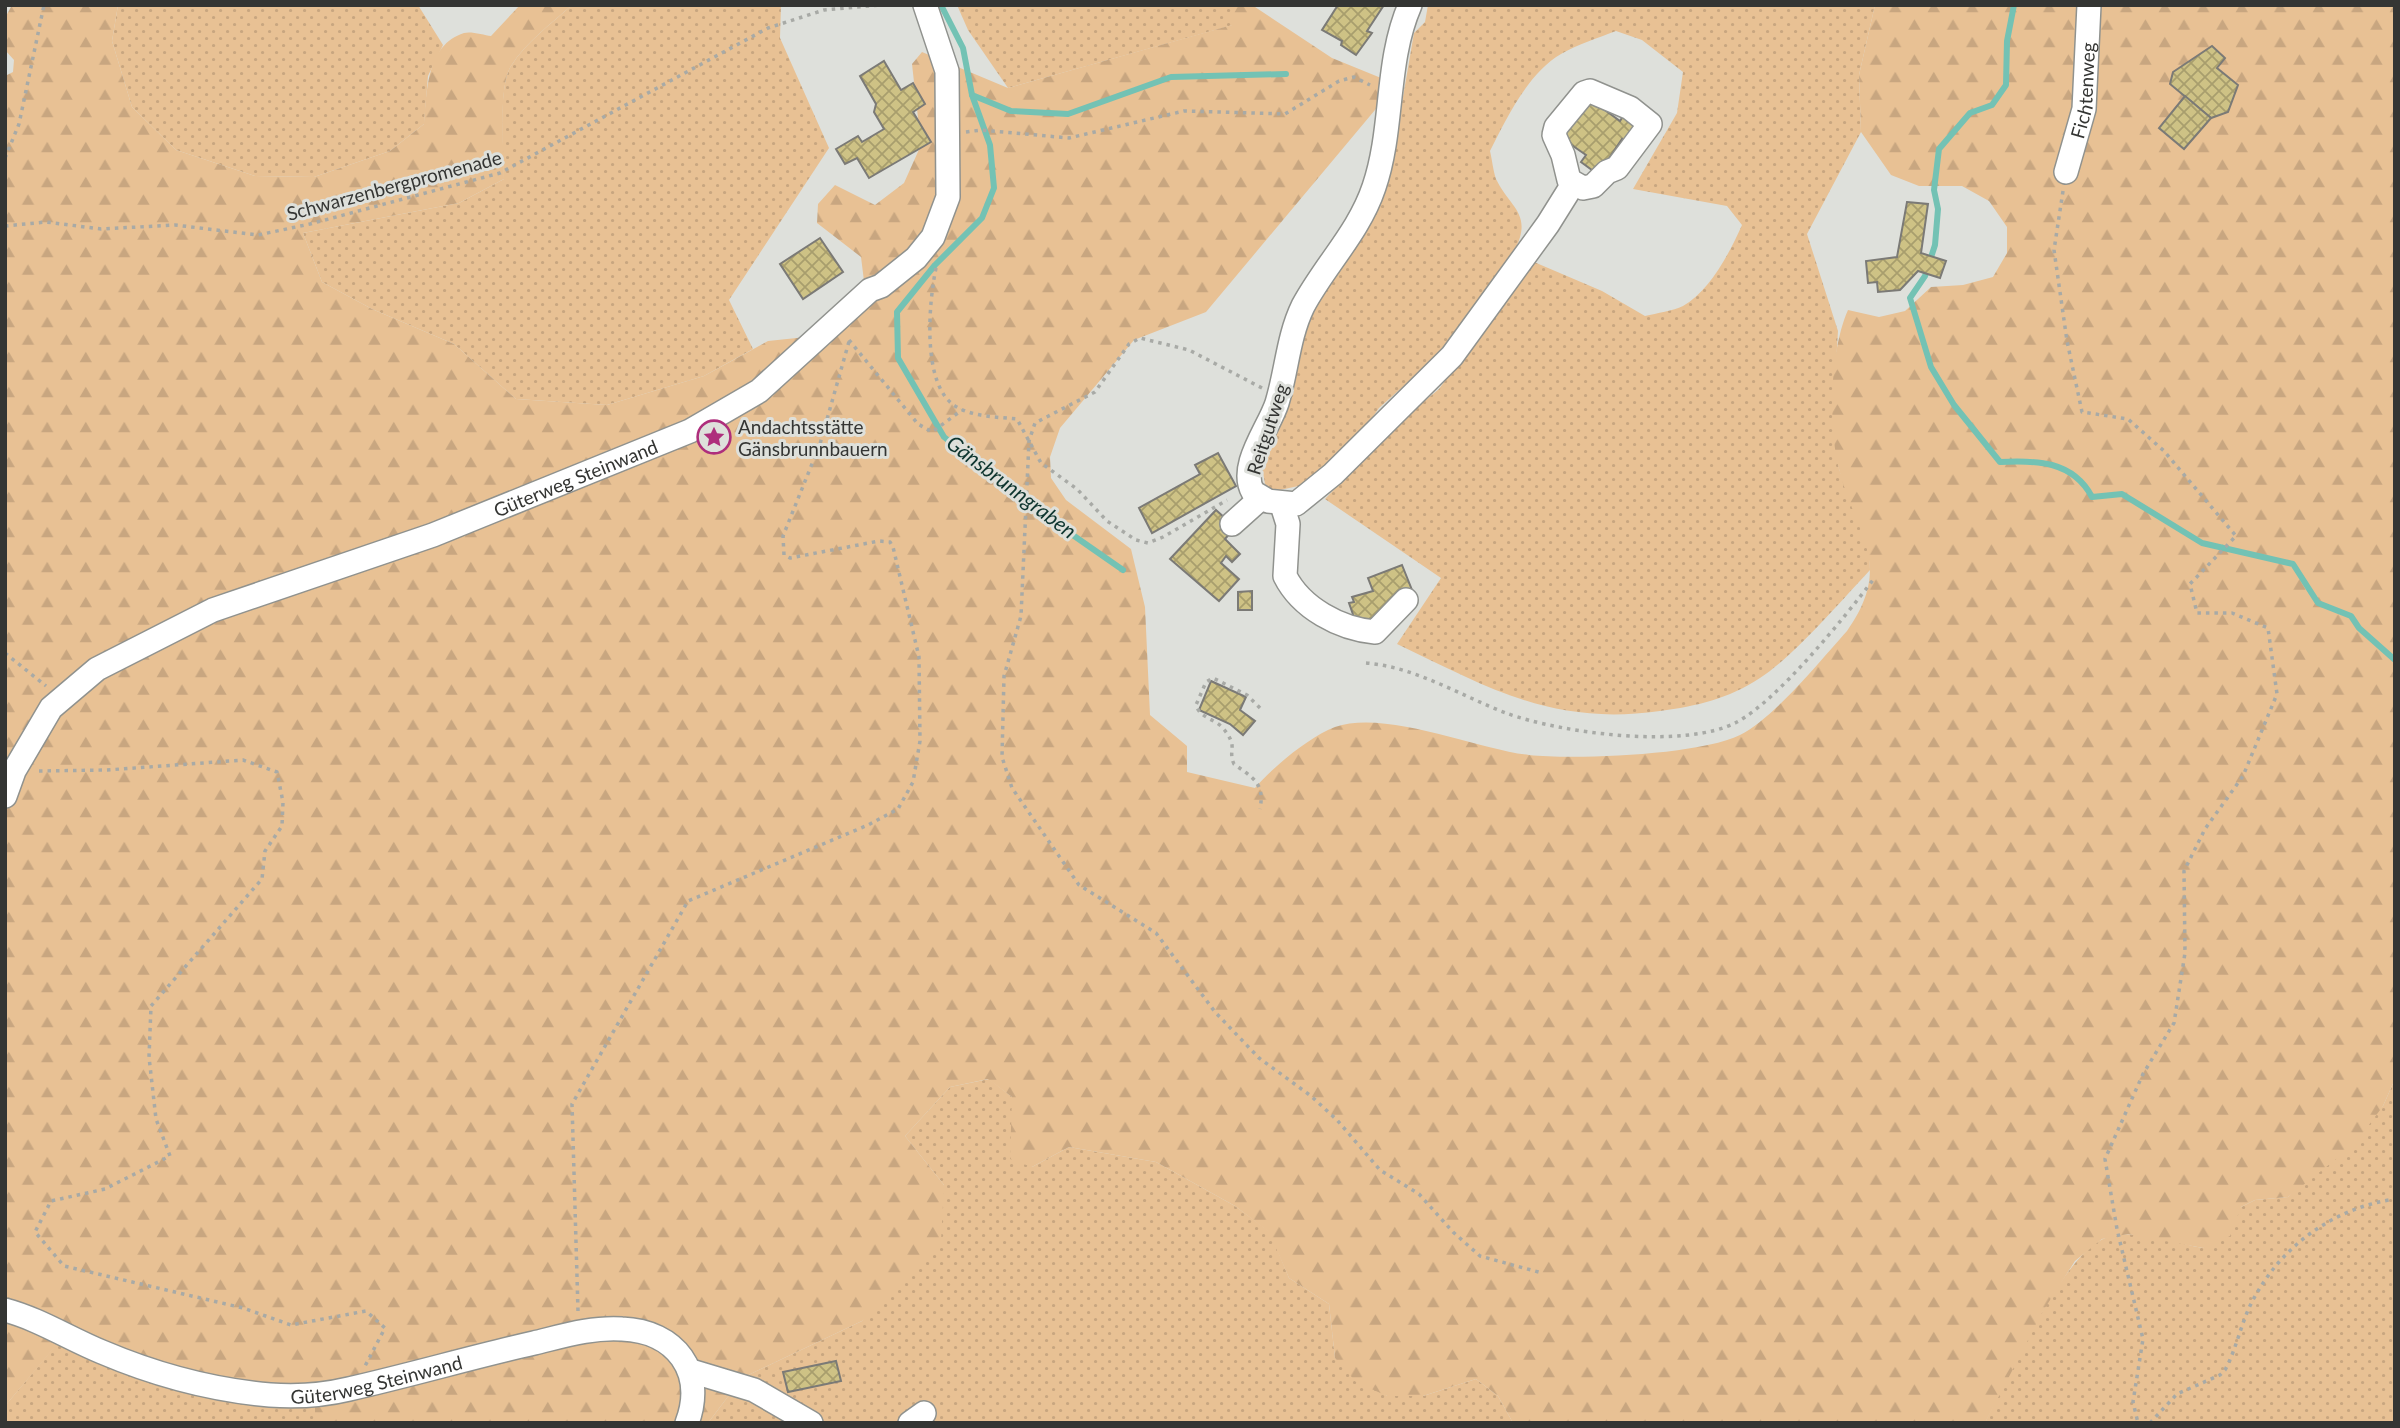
<svg xmlns="http://www.w3.org/2000/svg" width="2400" height="1428" font-family="Lato,sans-serif">
  <defs>
    <pattern id="grass-dots" width="8" height="8" patternUnits="userSpaceOnUse" patternTransform="scale(1.75)"><rect width="8" height="8" fill="#e8c194"/><path d="M2 2h.1M6 6h.1" fill="none" stroke="#c8a680" stroke-width="1.8" stroke-linecap="round"/></pattern>
    <pattern id="forest-firs" width="22" height="20" patternUnits="userSpaceOnUse" patternTransform="scale(1.75)"><rect width="22" height="20" fill="#e8c194"/><path d="M5 1l3.5 6h-7zM16 11l3.5 6h-7z" fill="#c8a680"/></pattern>
    <pattern id="building-cross-hatch" width="8" height="8" patternUnits="userSpaceOnUse" patternTransform="scale(1.75)"><rect width="8" height="8" fill="#cec285"/><path d="M0 0l8 8M0 8l8-8" fill="none" stroke="#a89e6d"/></pattern>
  </defs>
  <rect width="100%" height="100%" fill="#dee0db"/>
  <g fill="url(#grass-dots)">
    <path d="M118,5H418L443,45L428,76L424,124L390,151L314,177L255,176L176,150L132,107L112,41Z"/>
    <path d="M572,5H781L780,38L829,148L729,300L753,349L704,376L607,405L516,399L454,344L372,309L322,282L303,233L459,203L504,179C503,154 498,86 511,66C526,42 551,24 572,5Z"/>
    <path d="M957,5H1233V25L1008,88L968,30Z"/>
    <path d="M1428,5H1875L1859,75L1861,132L1807,234L1838,331L1833,412L1839,469L1869,547L1870,570C1842,600 1793,657 1760,678C1728,699 1697,706 1660,711C1553,726 1491,689 1397,644L1441,578L1325,499L1398,423L1439,389L1519,278L1534,262L1602,291L1645,316C1657,313 1673,311 1683,306C1710,291 1730,252 1742,225L1727,206L1633,189L1677,113L1683,72L1642,40L1616,31C1598,38 1578,44 1561,54C1528,73 1506,119 1490,151C1492,159 1493,170 1496,179C1510,208 1533,213 1515,250L1434,359L1379,408L1356,441L1303,485L1280,490L1271,489L1265,484L1262,466L1287,406L1304,331L1399,120L1414,33L1425,22Z"/>
    <path d="M989,1079L1012,1097L1032,1167L1069,1147L1156,1162L1235,1206L1270,1232L1289,1278L1329,1304L1335,1358L1387,1396H1423L1476,1379L1498,1396L1513,1423H708L742,1378L862,1321L944,1185L905,1136L950,1087Z"/>
    <path d="M2395,1079V1423H1985C2006,1380 2061,1258 2103,1239C2131,1226 2174,1243 2203,1248L2241,1207L2255,1200L2288,1197L2383,1106Z"/>
    <path d="M64,1335L316,1395L315,1423H5V1406Z"/>
  </g>
  <path fill="url(#forest-firs)" d="M12,5H118L112,41L132,107L176,150L255,176L314,177L390,151L424,124C427,92 426,45 464,33C471,31 484,35 491,36L520,5H572C551,24 526,42 511,66C498,86 504,154 504,179L459,203L303,233L322,282L372,309L454,344L516,399L607,405L704,376L768,341L825,335L866,297L861,257L817,223L818,204L835,185L875,205L904,183L921,145L912,64L922,52L1008,88L1232,25L1233,5H1252L1332,58L1386,80L1385,98L1206,312L1134,340L1060,428L1050,457L1051,478L1066,500L1131,549L1145,607L1150,715L1187,746V772L1255,788C1273,767 1309,737 1335,727C1385,709 1477,749 1529,755C1575,760 1700,755 1740,735C1775,717 1820,661 1847,631C1895,563 1855,534 1839,469C1828,426 1830,350 1848,310L1879,317L1905,311L1931,287L1963,285L1993,277L2007,253V227L1989,201L1962,186H1919L1891,175L1861,132L1859,75L1875,5H2395V1079L2383,1106L2354,1145L2288,1197L2255,1200L2241,1207L2230,1236L2203,1248L2128,1234L2102,1239L2075,1261L2043,1311L1985,1423H1513L1498,1396L1476,1379L1423,1396H1387L1356,1382L1335,1358L1329,1304L1289,1278L1269,1232L1235,1206L1156,1162L1069,1147L1032,1167L1010,1159L1012,1097L988,1079L950,1087L905,1136L944,1185L941,1241L862,1321L742,1378L708,1423H315V1395H274L64,1336L5,1406V76L13,72L14,60L5,50V18Z"/>
  <g fill="none" stroke-linecap="round" stroke-linejoin="round">
    <g stroke="#73c2b4" stroke-width="6">
      <path d="M941,5L963,48L972,95L990,145L994,188L982,218L935,265L897,312L898,358L944,437L1044,515L1123,570"/>
      <path d="M2014,5L2007,41L2006,85L1992,105L1970,113L1939,149L1934,190L1938,209L1935,245L1925,276L1910,298L1931,367L1954,405L2000,462C2037,460 2073,461 2092,497L2122,494L2202,543L2293,564L2318,603L2351,616L2359,628L2395,660"/>
      <path d="M972,95L1011,111L1068,114L1171,77L1286,74"/>
    </g>
  </g>
  <g fill="url(#building-cross-hatch)" stroke="#7b7a76" stroke-width="2">
    <path d="M1338,5H1384L1367,31L1372,33L1356,55L1341,45L1342,41L1322,30Z"/>
    <path d="M2212,46L2225,58L2217,68L2238,85L2228,112L2211,118L2170,84L2173,72Z"/>
    <path d="M884,61L901,90L913,83L925,104L913,112L931,142L869,178L857,158L845,164L836,149L858,136L862,142L884,129L874,112L876,104L860,76Z"/>
    <path d="M2185,96L2211,118L2184,149L2159,128Z"/>
    <path d="M1587,97L1620,121L1625,113L1642,125L1629,144L1622,139L1604,166L1596,173L1581,162L1586,155L1560,137Z"/>
    <path d="M1907,202L1928,204L1921,253L1946,261L1940,278L1918,271L1900,290L1878,292L1877,282L1868,283L1866,261L1897,257Z"/>
    <path d="M820,238L843,272L803,299L780,264Z"/>
    <path d="M1218,453L1236,486L1152,533L1139,508L1200,474L1195,465Z"/>
    <path d="M1216,510L1235,527L1225,539L1240,554L1232,562L1226,556L1221,563L1239,579L1219,601L1170,559Z"/>
    <path d="M1402,565L1414,595L1392,613L1356,623L1349,603L1354,602L1352,597L1373,591L1368,578Z"/>
    <path d="M1252,591V610H1238V592Z"/>
    <path d="M1211,681L1246,697L1240,710L1255,721L1243,735L1230,724L1199,710Z"/>
    <path d="M836,1361L841,1381L788,1392L783,1372Z"/>
  </g>
  <g fill="none" stroke-linecap="round" stroke-linejoin="round">
    <defs>
      <g id="minor">
        <path d="M1410,5C1385,62 1394,129 1374,187C1359,232 1325,265 1303,306C1288,337 1287,370 1277,403C1269,428 1238,466 1253,492L1268,501L1296,504L1333,474L1452,356L1548,224L1573,184"/>
        <path d="M1590,91L1630,108L1650,124L1617,168L1607,172L1593,186L1583,188L1569,180L1563,155L1554,135L1556,127L1584,93Z"/>
        <path id="s1" d="M2066,172L2084,109L2089,5"/>
        <path d="M1282,505L1288,524L1285,576C1301,608 1340,629 1375,632L1406,600"/>
        <path d="M1232,524L1261,498"/>
        <path id="s2" d="M5,796L14,771L51,708L97,669L213,610L433,535L690,431L759,391L870,290L881,286L916,258L933,237L948,197L947,71L925,5"/>
        <path id="s3" d="M5,1310C39,1319 70,1339 102,1352C156,1375 212,1390 270,1395C297,1397 324,1395 349,1389C411,1375 472,1357 534,1343C563,1336 592,1327 622,1329C676,1331 706,1372 687,1423"/>
        <path d="M691,1371L754,1390L811,1423"/>
        <path d="M910,1423L924,1413"/>
      </g>
    </defs>
    <use href="#minor" stroke="#90928e" stroke-width="26"/>
    <g stroke="#a8aaa6" stroke-width="3.5" stroke-dasharray="3.5 5" stroke-linecap="butt">
      <path d="M966,132L981,130L1069,138L1184,111L1285,114L1339,81L1354,77L1370,85"/>
      <path d="M5,158L19,124L44,5"/>
      <path d="M2063,191L2054,250L2067,341L2082,412L2128,419L2164,451L2236,536L2190,584L2197,613H2232L2268,628L2277,694L2243,776L2205,829L2184,871L2185,953L2174,1023L2143,1074L2105,1159L2117,1229L2143,1339L2133,1402L2138,1423"/>
      <path d="M5,226L46,222L101,229L175,225L258,235L310,224L500,173L768,28L824,10L879,5"/>
      <path d="M936,268C929,301 921,384 955,406C973,417 997,417 1017,419L1041,463L1077,489L1107,521L1136,540L1148,543L1163,537L1227,500"/>
      <path d="M849,340L918,424L932,432L962,410"/>
      <path d="M1262,388L1189,350L1140,338L1129,344L1095,392L1035,423L1029,441L1021,616L1004,676L1002,757L1012,788L1079,885L1156,933L1215,1012L1259,1058L1311,1096L1337,1120L1380,1170L1419,1194L1453,1232L1480,1256L1542,1273"/>
      <path d="M5,653L46,686"/>
      <path d="M1366,663C1416,667 1461,696 1506,713C1560,733 1685,750 1737,722C1777,701 1844,618 1873,580"/>
      <path d="M1260,708L1247,695L1213,678L1206,682L1196,705C1199,717 1214,719 1222,727C1240,748 1227,749 1234,764C1253,778 1265,783 1260,809"/>
      <path d="M39,771L107,770L243,760L277,772L283,802L282,826L265,851L262,879L151,1006L149,1057L156,1119L170,1156L105,1189L51,1201L35,1232L64,1266L243,1308L291,1325L366,1311L385,1328L365,1366"/>
      <path d="M578,1311L572,1104L688,901L868,825L898,809L913,782L920,741L919,657L893,547L890,542L879,541L790,558L784,555L783,536L820,444L850,338"/>
      <path d="M2150,1423L2177,1394L2220,1375L2225,1370C2237,1348 2241,1322 2253,1300C2282,1245 2334,1208 2395,1199"/>
    </g>
    <use href="#minor" stroke="#fff" stroke-width="23"/>
  </g>
  <defs>
    <symbol id="sight-ring" viewBox="-11 -11 22 22"><circle r="9.5" fill="#dee0db" stroke="#ae2e7c" stroke-width="1.5"/><path d="M0-6L1.8-2.2L6-1.7L2.9 1.2L3.7 5.4L0 3.3L-3.7 5.4L-2.9 1.2L-6-1.7L-1.8-2.2Z" fill="#ae2e7c"/></symbol>
  </defs>
  <g fill-rule="evenodd">
    <use href="#sight-ring" x="695" y="418" width="38" height="38"/>
  </g>
  <g text-anchor="middle" dominant-baseline="central" stroke-width="6" stroke-linejoin="round" paint-order="stroke">
    <g font-size="19" fill="#343533" stroke="#dee0db">
      <text stroke="none"><textPath href="#s1" startOffset="84">Fichtenweg</textPath></text>
      <text transform="translate(394 185) rotate(-15)">Schwarzenbergpromenade</text>
      <text transform="translate(1267 429) rotate(-72)">Reitgutweg</text>
      <text stroke="none"><textPath href="#s2" startOffset="676">Güterweg Steinwand</textPath></text>
      <text stroke="none"><textPath href="#s3" startOffset="388">Güterweg Steinwand</textPath></text>
    </g>
    <g font-size="19" fill="#343533" stroke="#dee0db" text-anchor="start">
      <text x="738" y="426">Andachtsstätte<tspan x="738" dy="22">Gänsbrunnbauern</tspan></text>
    </g>
    <g font-size="21" font-style="italic" fill="#0e352f" stroke="#dee0db">
      <text transform="translate(1012 486) rotate(37)">Gänsbrunngraben</text>
    </g>
  </g>
  <rect width="2400" height="1428" fill="none" stroke="#343533" stroke-width="14"/>
</svg>
